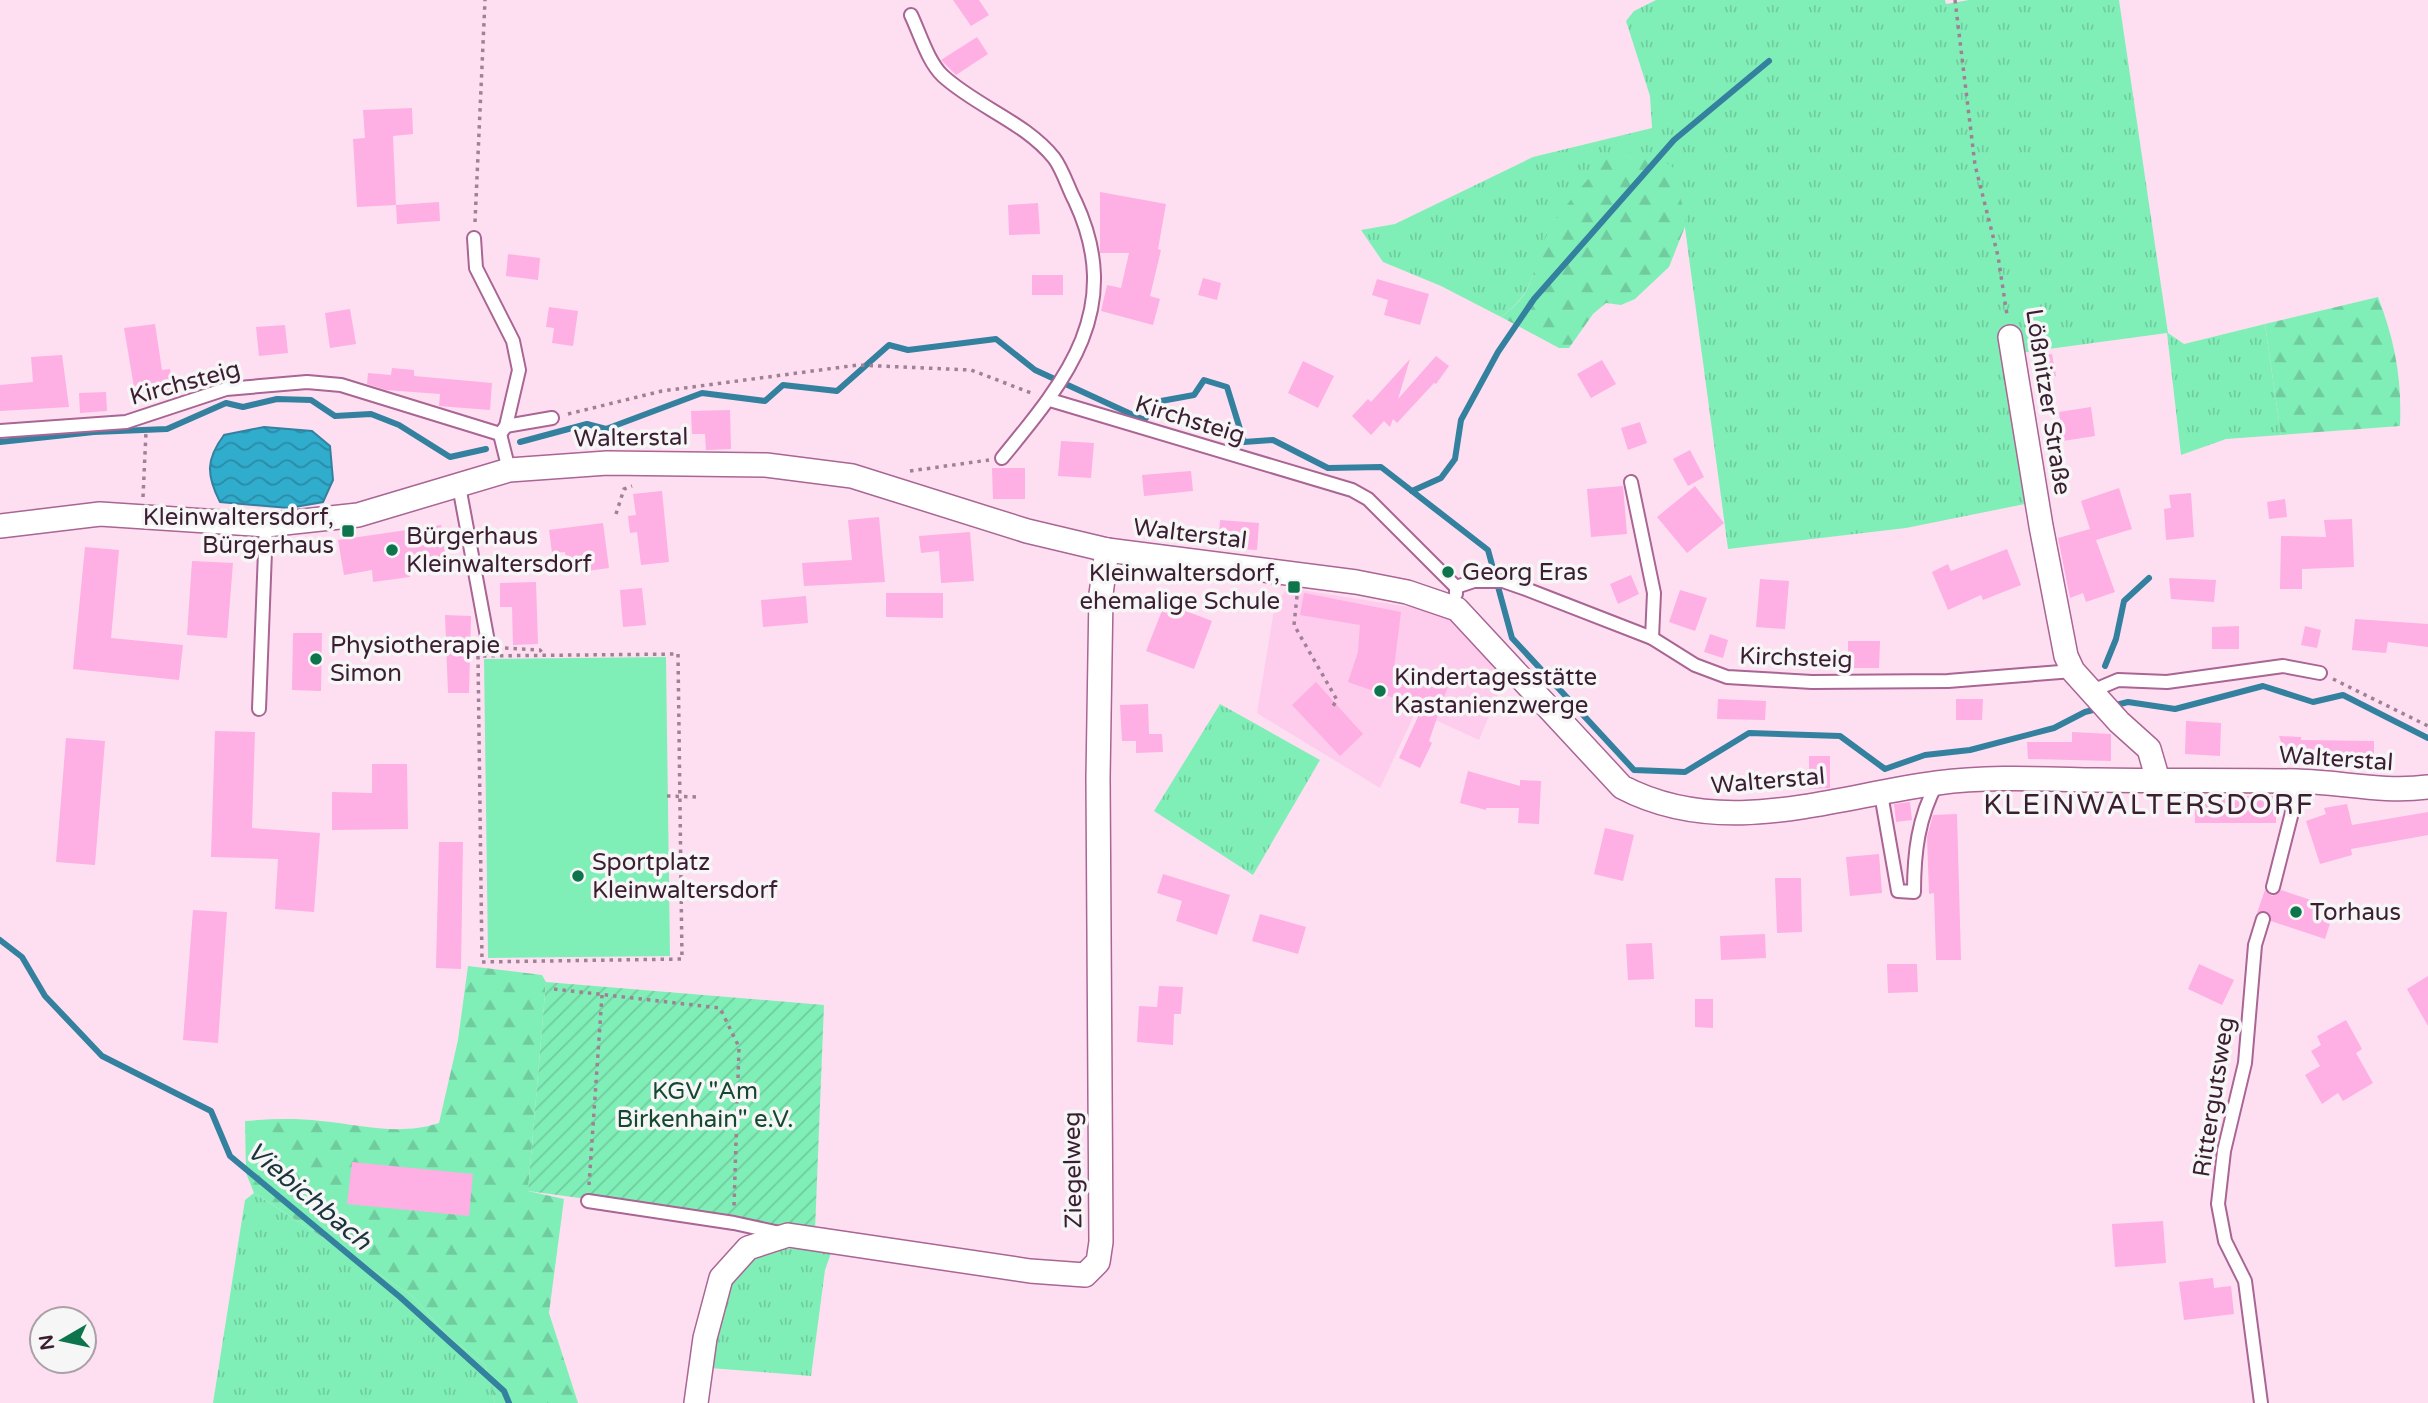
<svg xmlns="http://www.w3.org/2000/svg" width="2428" height="1403" font-family="'Varela Round',sans-serif">
  <defs>
    <pattern id="grass-tufts" width="24" height="20" patternUnits="userSpaceOnUse" patternTransform="scale(1.75)"><rect width="24" height="20" fill="#80efb7"/><path d="M3 7l-1-3M5 7V3M7 7l1-3M15 17l-1-3M17 17v-4M19 17l1-3" fill="none" stroke="#70cc9e"/></pattern>
    <pattern id="forest-firs" width="22" height="20" patternUnits="userSpaceOnUse" patternTransform="scale(1.75)"><rect width="22" height="20" fill="#80efb7"/><path d="M5 1l3.5 6h-7zM16 11l3.5 6h-7z" fill="#70cc9e"/></pattern>
    <pattern id="garden-furrows" width="10" height="10" patternUnits="userSpaceOnUse" patternTransform="scale(1.75)"><rect width="10" height="10" fill="#80efb7"/><path d="M-1 1l2-2M0 10L10 0M9 11l2-2" fill="none" stroke="#70cc9e"/></pattern>
    <pattern id="water-waves" width="16" height="10" patternUnits="userSpaceOnUse" patternTransform="scale(1.75)"><rect width="16" height="10" fill="#30accd"/><path d="M0 5q4-4 8 0t8 0" fill="none" stroke="#2a8ba7"/></pattern>
  </defs>
  <rect width="100%" height="100%" fill="#fedff2"/>
  <path fill="#feccec" d="M1288,588L1454,614L1508,670L1479,740L1416,711L1380,788L1257,713L1275,604Z"/>
  <g fill="url(#grass-tufts)">
    <path d="M1656,0H1945L1946,4L1969,0H2119L2168,333L2184,344L2265,324L2281,435L2226,439L2181,455L2167,333L2004,355L2025,504L1906,528L1728,549L1681,198L1540,252C1531,284 1528,296 1501,317L1441,286L1383,262L1361,230L1395,224L1533,157L1652,128L1650,96L1626,21L1634,11Z"/>
    <path d="M1220,704L1320,760L1253,875L1154,811Z"/>
    <path d="M254,1193L411,1295L450,1338L485,1364L495,1403H213L245,1200Z"/>
    <path d="M807,1248L831,1253L825,1270L811,1376L710,1368C719,1328 719,1265 769,1251C781,1248 795,1249 807,1248Z"/>
  </g>
  <g fill="url(#forest-firs)">
    <path d="M1637,152L1663,160L1682,175L1681,198L1686,224L1669,267L1635,299L1621,305L1606,303L1593,314L1569,348H1559L1501,317C1543,286 1527,268 1550,230C1566,202 1590,177 1611,154Z"/>
    <path d="M2378,297C2395,341 2402,379 2400,426L2281,435L2265,324Z"/>
    <path d="M468,966L542,975L546,982L528,1191L564,1199L549,1313L578,1403H495L485,1364L450,1338L411,1295L254,1193L246,1173L245,1121C270,1119 295,1118 321,1121C362,1125 399,1136 439,1123L458,1040Z"/>
  </g>
  <path fill="url(#garden-furrows)" d="M546,982L824,1005L815,1230L528,1191Z"/>
  <path fill="#80efb7" d="M666,657L670,956L488,958L484,659Z"/>
  <path fill="url(#water-waves)" stroke="#33819e" stroke-width="2" d="M264,427L312,431L330,446L333,480L323,502L289,508L220,502C206,475 206,459 224,435Z"/>
  <g fill="none" stroke-linecap="round" stroke-linejoin="round">
    <g stroke="#33819e" stroke-width="6">
      <path d="M0,442L94,432L167,429L226,403L243,407L277,399L311,400L335,416L371,414L399,425L450,457L486,449"/>
      <path d="M520,442L587,424L606,429L702,393L765,401L783,385L837,391L889,345L908,350L996,339L1035,370L1144,420L1161,401L1194,395L1204,380L1227,387L1244,442L1273,440L1328,468L1381,467L1488,550L1512,638L1634,770L1685,772L1749,733L1840,736L1885,769L1925,755L1970,750L2054,728L2085,712L2101,708"/>
      <path d="M1412,491L1441,478L1455,459L1461,420L1498,352L1534,299L1674,140L1769,61"/>
      <path d="M2105,666L2116,639L2124,601L2149,578"/>
      <path d="M2112,706L2128,702L2175,709L2263,686L2313,702L2343,695L2428,738"/>
      <path d="M0,940L22,957L45,996L102,1056L211,1111L230,1156L400,1297L504,1391L509,1403"/>
    </g>
  </g>
  <g fill="#feafe4">
    <path d="M953,0H979L989,15L971,26Z"/>
    <path d="M977,37L988,54L956,75L941,60Z"/>
    <path d="M412,108L413,134L393,136L396,205L439,202L440,221L397,224L396,205L357,207L353,139L365,138L363,110Z"/>
    <path d="M1100,192L1166,204L1158,249L1161,250L1150,296L1160,299L1153,325L1101,311L1107,285L1121,288L1129,253H1100Z"/>
    <path d="M1038,203L1040,234L1009,235L1008,205Z"/>
    <path d="M508,254L540,258L538,280L506,276Z"/>
    <rect x="1032" y="275" width="31" height="20"/>
    <path d="M1203,278L1221,283L1217,300L1198,295Z"/>
    <path d="M1377,279L1429,294L1420,325L1384,315L1388,300L1372,295Z"/>
    <path d="M549,307L578,311L573,346L552,343L554,328L546,327Z"/>
    <path d="M350,309L356,344L330,348L325,313Z"/>
    <path d="M155,324L162,370L170,369L173,394L136,399L124,328Z"/>
    <path d="M285,325L288,353L259,356L256,327Z"/>
    <path d="M2052,354L2056,376L2037,379L2034,357Z"/>
    <path d="M62,355L69,407L0,411V385L33,382L31,357Z"/>
    <path d="M1436,356L1449,366L1436,384L1434,383L1397,423L1393,419L1390,427L1384,421L1371,435L1352,416L1368,399L1371,402L1410,359L1398,399Z"/>
    <path d="M1602,360L1616,384L1591,398L1577,374Z"/>
    <path d="M1303,361L1334,376L1318,408L1288,393Z"/>
    <path d="M392,368L414,370V376L492,383L490,410L439,406L440,394L386,390L367,384L368,373L391,375Z"/>
    <path d="M106,392L107,411L80,413L79,393Z"/>
    <path d="M2091,407L2095,436L2063,441L2059,412Z"/>
    <path d="M730,410L731,449L706,450L705,434H692L691,411Z"/>
    <path d="M1640,422L1647,443L1628,450L1621,428Z"/>
    <path d="M1061,441L1094,443L1091,478L1058,476Z"/>
    <path d="M1690,450L1704,477L1688,486L1673,459Z"/>
    <path d="M992,468H1025V499H993Z"/>
    <path d="M1191,471L1193,491L1144,496L1142,475Z"/>
    <path d="M1623,486L1627,534L1591,537L1587,489Z"/>
    <path d="M1695,486L1724,523L1687,553L1657,517Z"/>
    <path d="M2119,488L2132,529L2096,540L2115,592L2086,602L2083,593L2070,598L2058,538L2090,529L2081,501Z"/>
    <path d="M662,491L669,562L641,565L637,532L630,533L628,516L636,515L633,494Z"/>
    <path d="M2191,493L2194,537L2166,540L2164,509L2171,508L2169,495Z"/>
    <path d="M2285,499L2287,517L2269,519L2267,502Z"/>
    <path d="M879,517L885,582L804,586L802,563L852,560L848,520Z"/>
    <path d="M2352,519L2354,567L2302,569V589H2280L2281,536L2326,537L2324,520Z"/>
    <path d="M1220,520L1259,523L1257,550L1218,548Z"/>
    <path d="M603,523L609,568L587,571L586,562L567,564L565,552L552,553L549,530Z"/>
    <path d="M441,525L446,560L408,565L410,577L373,582L372,570L344,575L338,540Z"/>
    <path d="M970,532L974,581L941,583L939,551L921,553L919,536Z"/>
    <path d="M85,547L119,550L111,638L183,645L179,680L73,669Z"/>
    <path d="M2007,549L2021,585L1983,600L1981,595L1948,610L1932,572L1948,564L1951,571Z"/>
    <path d="M192,561L233,563L227,638L187,635Z"/>
    <path d="M1631,575L1639,594L1618,604L1610,584Z"/>
    <path d="M2169,578L2216,580L2214,602L2171,599Z"/>
    <path d="M1760,579L1789,581L1785,629L1756,627Z"/>
    <path d="M536,582L538,644L513,645L512,607H500V583Z"/>
    <path d="M642,588L646,625L623,627L620,590Z"/>
    <path d="M1680,590L1707,598L1695,631L1669,622Z"/>
    <path d="M886,593H943V618L886,617Z"/>
    <path d="M1304,593L1401,612L1394,668L1448,686L1429,741L1432,743L1420,768L1399,758L1422,708L1348,682L1358,652L1360,625L1300,615Z"/>
    <path d="M806,596L808,623L763,627L761,600Z"/>
    <path d="M1165,603L1212,621L1194,669L1146,651Z"/>
    <path d="M445,615L471,616L469,693H448Z"/>
    <path d="M2355,619L2428,624V647L2388,642L2386,653L2352,650Z"/>
    <path d="M2239,626V649H2212V627Z"/>
    <path d="M2305,626L2321,630L2317,648L2301,645Z"/>
    <path d="M293,633H322L321,691L292,690Z"/>
    <path d="M1710,634L1728,640L1723,658L1704,652Z"/>
    <path d="M1848,641H1880L1879,668H1848Z"/>
    <path d="M1316,682L1363,734L1340,756L1292,705Z"/>
    <path d="M1718,699L1766,701L1765,720L1717,719Z"/>
    <path d="M1956,699H1983L1982,720H1956Z"/>
    <path d="M1148,704L1149,734H1162L1163,752L1136,753V741H1122L1120,705Z"/>
    <path d="M2186,721L2221,723L2220,756L2185,754Z"/>
    <path d="M215,731L255,732L252,828L320,833L314,912L275,909L278,859L211,857Z"/>
    <path d="M2072,732L2111,734V761L2028,759L2027,742H2072Z"/>
    <path d="M2279,736L2301,737V740L2374,741V766L2288,763Z"/>
    <path d="M66,738L105,741L95,865L56,862Z"/>
    <path d="M1809,756H1830V788L1809,789Z"/>
    <path d="M372,764H407L408,829L332,830V792L372,793Z"/>
    <path d="M1468,771L1520,786V780L1541,781L1539,824L1518,823L1519,808H1486V810L1460,803Z"/>
    <rect x="2195" y="796" width="81" height="27"/>
    <path d="M1910,802L1912,820L1896,822L1894,804Z"/>
    <path d="M2347,804L2352,825L2428,812V835L2351,849L2352,855L2320,864L2306,821L2326,814L2324,808Z"/>
    <path d="M1957,814L1961,960H1936L1934,893L1929,894L1927,837L1933,815Z"/>
    <path d="M1605,828L1634,835L1623,881L1594,874Z"/>
    <path d="M439,842H463L461,969L436,968Z"/>
    <path d="M1879,854L1882,893L1850,896L1846,857Z"/>
    <path d="M1163,874L1230,895L1217,935L1176,921L1182,901L1157,893Z"/>
    <path d="M1775,878H1801L1802,932L1777,933Z"/>
    <path d="M2265,890L2272,896L2281,890L2335,908L2325,939L2271,921L2266,911L2257,913Z"/>
    <path d="M193,910L227,912L218,1043L183,1040Z"/>
    <path d="M1260,914L1306,927L1298,954L1252,941Z"/>
    <path d="M1765,934L1766,958L1721,960L1720,936Z"/>
    <path d="M1652,943L1654,979L1628,980L1626,944Z"/>
    <path d="M1887,964H1917L1918,992L1888,993Z"/>
    <path d="M2199,964L2234,980L2222,1005L2188,989Z"/>
    <path d="M2428,976V1026L2407,989Z"/>
    <path d="M1159,986L1183,987L1181,1014H1174L1173,1045L1137,1042L1139,1006L1157,1007Z"/>
    <path d="M1695,999H1713V1028L1695,1027Z"/>
    <path d="M2346,1020L2362,1049L2356,1053L2373,1083L2343,1101L2338,1093L2322,1104L2305,1075L2320,1066L2311,1051L2321,1045L2317,1036Z"/>
    <path d="M352,1162L473,1174L469,1216L347,1204Z"/>
    <path d="M2163,1221L2166,1263L2115,1267L2112,1224Z"/>
    <path d="M2213,1278L2214,1288L2231,1286L2234,1314L2184,1320L2179,1282Z"/>
  </g>
  <g fill="none" stroke-linecap="round" stroke-linejoin="round">
    <defs>
      <g id="service">
        <path d="M911,15C920,34 928,62 943,76C977,107 1025,122 1054,158C1063,170 1068,188 1075,201C1125,308 1068,378 1002,458"/>
        <path d="M474,238L476,268L513,341L519,370L506,426L500,434"/>
        <path d="M1050,400L1352,490L1368,499L1456,587V594"/>
        <path d="M506,426L552,418"/>
        <path d="M0,431L126,422L226,389L307,382L341,385L500,434"/>
        <path d="M500,434L509,470"/>
        <path d="M1631,482L1654,593L1652,638"/>
        <path d="M459,486L489,647"/>
        <path d="M1456,587L1474,581H1503L1526,589L1652,638L1695,665L1727,677L1812,682L1948,681L2073,671"/>
        <path d="M2092,691L2118,680L2167,682L2283,666L2320,673"/>
        <path d="M259,709L266,525"/>
        <path d="M1881,794L1898,891L1914,892C1914,853 1918,818 1937,783"/>
        <path d="M2273,887L2300,781"/>
        <path d="M588,1201L734,1223L780,1233"/>
        <path d="M2261,1403L2245,1281L2225,1241L2218,1204L2224,1151L2245,1063L2255,945L2263,919"/>
      </g>
      <g id="minor">
        <path d="M2010,337L2041,526L2066,656L2073,671L2119,722L2149,749L2158,780"/>
        <path d="M0,526L100,514L266,525L358,515L509,470L607,463L766,465L852,476L1027,531L1107,550L1356,582L1407,592L1457,609L1622,787C1723,840 1832,797 1937,783C1990,776 2043,779 2096,780C2163,781 2230,780 2297,781C2341,782 2383,793 2428,787"/>
        <path d="M696,1403L705,1338L721,1278L748,1248L788,1235L1030,1271L1085,1275L1098,1262L1101,1242L1098,778L1101,594L1107,550"/>
      </g>
    </defs>
    <use href="#service" stroke="#a96593" stroke-width="16"/>
    <use href="#minor" stroke="#a96593" stroke-width="26"/>
    <g stroke="#9f8195" stroke-width="3.5" stroke-dasharray="3.5 5" stroke-linecap="butt">
      <path d="M1955,0L1975,165L1998,256L2007,315"/>
      <path d="M475,222L485,0"/>
      <path d="M568,414L662,391L858,365L971,370L1034,394"/>
      <path d="M910,471L989,460"/>
      <path d="M143,497L146,432"/>
      <path d="M616,514L624,489L632,486"/>
      <path d="M1297,596L1294,625L1337,700L1333,706"/>
      <path d="M505,648L540,650L544,655"/>
      <path d="M678,654L682,959L482,962L478,656Z"/>
      <path d="M2333,679L2428,726"/>
      <path d="M667,796L698,797"/>
      <path d="M554,989L720,1008L739,1047L734,1206"/>
      <path d="M589,1185L602,995"/>
    </g>
    <use href="#service" stroke="#fff" stroke-width="12"/>
    <use href="#minor" stroke="#fff" stroke-width="23"/>
  </g>
  <g fill="#0d744c" stroke="#f6f6f6" stroke-width="2.5">
    <rect x="341" y="524" width="14" height="14" rx="3.5"/>
    <circle cx="392" cy="550" r="7"/>
    <circle cx="1448" cy="572" r="7"/>
    <rect x="1287" y="580" width="14" height="14" rx="3.5"/>
    <circle cx="316" cy="659" r="7"/>
    <circle cx="1380" cy="691" r="7"/>
    <circle cx="578" cy="876" r="7"/>
    <circle cx="2296" cy="912" r="7"/>
  </g>
  <g text-anchor="middle" dominant-baseline="central" stroke-width="7" stroke-linejoin="round" paint-order="stroke">
    <g font-size="24" fill="#3b1e32" stroke="#f6f6f6">
      <text transform="translate(185 383) rotate(-15)">Kirchsteig</text>
      <text transform="translate(2048 402) rotate(81)">Lößnitzer Straße</text>
      <text transform="translate(1190 420) rotate(17)">Kirchsteig</text>
      <text transform="translate(631 438) rotate(-1)">Walterstal</text>
      <text transform="translate(1190 534) rotate(7)">Walterstal</text>
      <text transform="translate(1796 658) rotate(2)">Kirchsteig</text>
      <text transform="translate(2336 759) rotate(4)">Walterstal</text>
      <text transform="translate(1768 781) rotate(-5)">Walterstal</text>
      <text transform="translate(2214 1097) rotate(-81)">Rittergutsweg</text>
      <text transform="translate(1073 1170) rotate(-91)">Ziegelweg</text>
    </g>
    <g font-size="24" fill="#3b1e32" stroke="#f6f6f6" text-anchor="start">
      <text x="334" y="517" text-anchor="end">Kleinwaltersdorf,<tspan x="334" dy="28">Bürgerhaus</tspan></text>
      <text x="406" y="536">Bürgerhaus<tspan x="406" dy="28">Kleinwaltersdorf</tspan></text>
      <text x="1462" y="572">Georg Eras</text>
      <text x="1280" y="573" text-anchor="end">Kleinwaltersdorf,<tspan x="1280" dy="28">ehemalige Schule</tspan></text>
      <text x="330" y="645">Physiotherapie<tspan x="330" dy="28">Simon</tspan></text>
      <text x="1394" y="677">Kindertagesstätte<tspan x="1394" dy="28">Kastanienzwerge</tspan></text>
      <text x="592" y="862">Sportplatz<tspan x="592" dy="28">Kleinwaltersdorf</tspan></text>
      <text x="2310" y="912">Torhaus</text>
    </g>
    <g font-size="24" fill="#144830" stroke="#f6f6f6">
      <text x="705" y="1091">KGV "Am<tspan x="705" dy="28">Birkenhain" e.V.</tspan></text>
    </g>
    <g font-size="26" font-style="italic" fill="#1b343c" stroke="#f6f6f6">
      <text transform="translate(309 1196) rotate(40)">Viebichbach</text>
    </g>
    <g font-size="28" letter-spacing="2" fill="#3b1e32" stroke="#f6f6f6">
      <text x="2149" y="805">KLEINWALTERSDORF</text>
    </g>
  </g>
  <g transform="translate(63 1340) rotate(261)"><circle r="33" fill="#f6f6f6" stroke="#aba0a8" stroke-width="2"/>
  <path d="M0-5L12 26L0 18L-12 26Z" fill="#0d744c"/>
  <text y="-10" font-size="19" font-weight="bold" text-anchor="middle" fill="#3b1e32">N</text>
  </g>
</svg>
